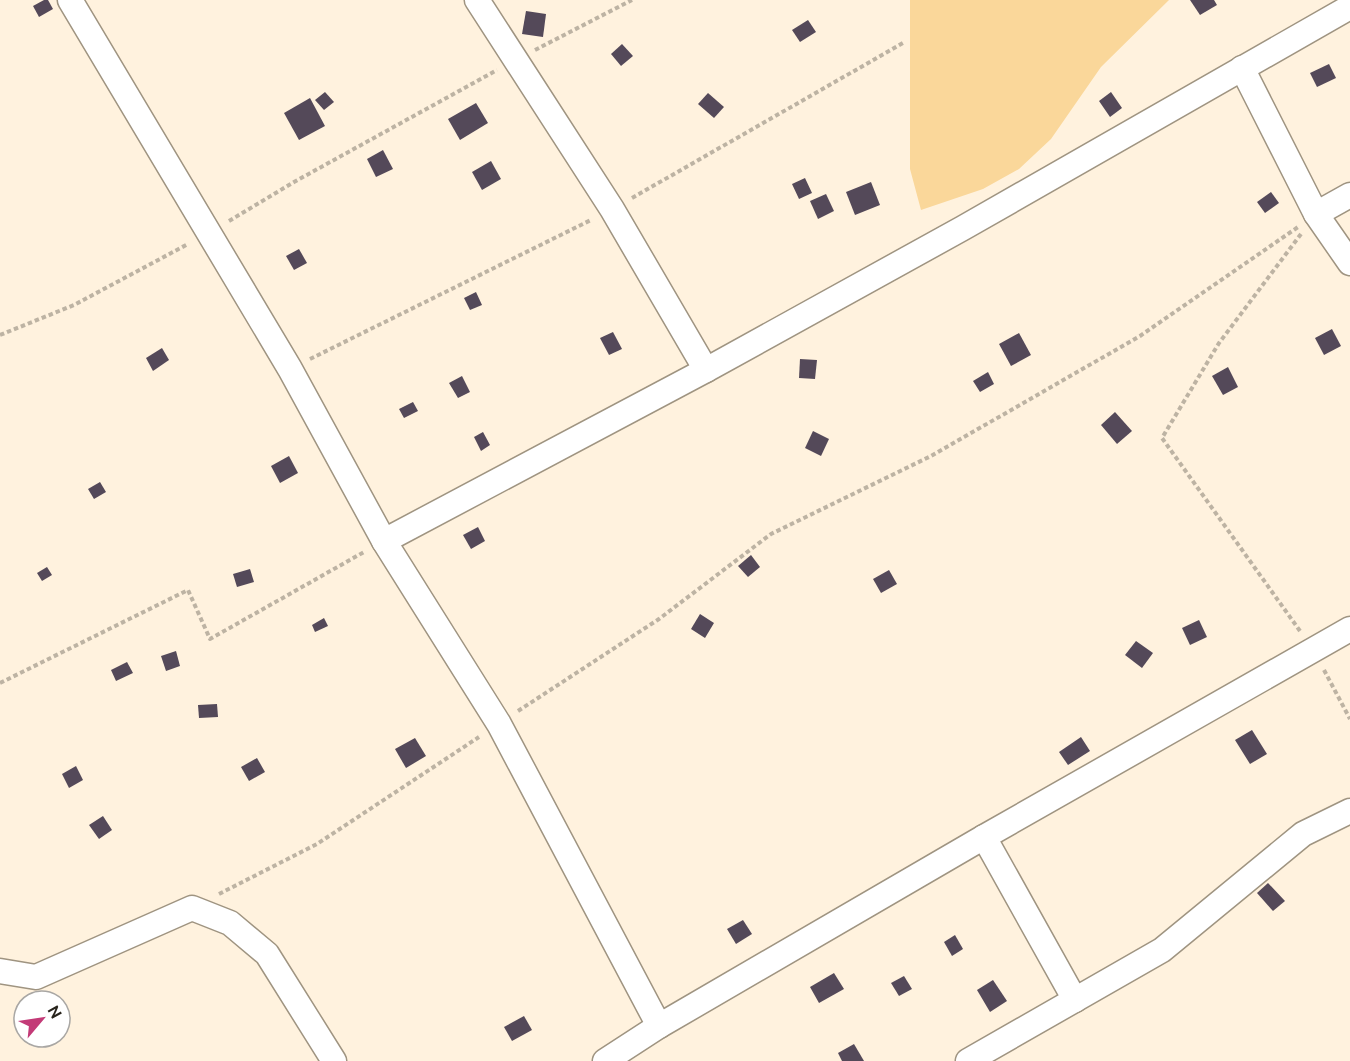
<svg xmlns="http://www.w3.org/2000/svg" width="1350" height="1061" font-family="Ubuntu,sans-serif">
  <rect width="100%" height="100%" fill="#fff2de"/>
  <path fill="#fad79a" d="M910,0H1169L1101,67L1051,139L1019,169L983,189L921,210L910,169Z"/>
  <g fill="#544959">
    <path d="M44,0H48L53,9L39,17L33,6Z"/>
    <path d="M1190,0H1214L1217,5L1200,15Z"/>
    <path d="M526,11L546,14L543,37L522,34Z"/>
    <path d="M808,20L816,32L800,42L792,30Z"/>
    <path d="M622,44L633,56L621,66L611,54Z"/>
    <path d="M1329,64L1336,78L1317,87L1310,73Z"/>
    <path d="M325,92L334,102L324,110L315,100Z"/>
    <path d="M1111,92L1122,108L1110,117L1099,101Z"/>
    <path d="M708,93L724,107L714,118L698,104Z"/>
    <path d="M310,98L325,126L299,140L284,113Z"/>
    <path d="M476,103L488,123L460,140L448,119Z"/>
    <path d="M383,150L393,169L376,177L367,159Z"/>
    <path d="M491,161L501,179L482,190L472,172Z"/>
    <path d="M805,178L812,193L799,199L792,184Z"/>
    <path d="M871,182L880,205L855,215L846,192Z"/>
    <path d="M1271,192L1279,203L1265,213L1257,202Z"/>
    <path d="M826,194L834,211L818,219L810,201Z"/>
    <path d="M299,249L307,263L294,270L286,256Z"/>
    <path d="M476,292L482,305L470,310L464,298Z"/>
    <path d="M1332,329L1341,346L1324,355L1315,338Z"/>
    <path d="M613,332L622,349L609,355L600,338Z"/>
    <path d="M1019,333L1031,355L1011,366L999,344Z"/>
    <path d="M162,348L169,360L153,371L146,358Z"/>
    <path d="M800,359L817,360L815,379L799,378Z"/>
    <path d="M1228,367L1238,387L1223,395L1212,376Z"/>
    <path d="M988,372L994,384L980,392L973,381Z"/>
    <path d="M462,376L470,392L458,398L449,383Z"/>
    <path d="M413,402L418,411L404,418L399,409Z"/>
    <path d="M1115,412L1132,431L1117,444L1101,425Z"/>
    <path d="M813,431L829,439L821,456L805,448Z"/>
    <path d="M483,432L490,445L481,451L474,437Z"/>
    <path d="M289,456L298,473L280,483L271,466Z"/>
    <path d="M100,482L106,492L94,499L88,489Z"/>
    <path d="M478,527L485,541L471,549L463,535Z"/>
    <path d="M751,555L760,567L748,577L738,566Z"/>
    <path d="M47,567L52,575L42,581L37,573Z"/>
    <path d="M250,569L254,582L237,587L233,574Z"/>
    <path d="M889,570L897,584L881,593L873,579Z"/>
    <path d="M700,614L714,623L705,638L691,629Z"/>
    <path d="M324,618L328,626L315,632L312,625Z"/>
    <path d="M1199,620L1207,637L1190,645L1182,628Z"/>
    <path d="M1136,641L1153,653L1142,668L1125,655Z"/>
    <path d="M176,651L180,666L166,671L161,656Z"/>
    <path d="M127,662L133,673L116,681L111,670Z"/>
    <path d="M217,704L218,717L199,718L198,705Z"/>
    <path d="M1252,730L1267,754L1250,764L1235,740Z"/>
    <path d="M1081,737L1090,751L1068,765L1059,752Z"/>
    <path d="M415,738L426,756L406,768L395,749Z"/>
    <path d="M257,758L265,772L249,781L241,767Z"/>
    <path d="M76,766L83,780L69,788L62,774Z"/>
    <path d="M103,816L112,830L99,839L89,825Z"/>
    <path d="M1268,883L1285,901L1273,911L1257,893Z"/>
    <path d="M743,920L752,934L736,944L727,929Z"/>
    <path d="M955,935L963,949L952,956L944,942Z"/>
    <path d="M834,973L844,989L819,1003L810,987Z"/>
    <path d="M904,976L912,989L899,996L891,983Z"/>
    <path d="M993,980L1007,1001L990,1012L977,990Z"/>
    <path d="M524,1016L532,1030L512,1041L504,1027Z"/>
    <path d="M854,1044L864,1061H842L838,1053Z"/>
  </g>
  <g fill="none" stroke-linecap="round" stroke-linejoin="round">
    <defs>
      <g id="minor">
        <path d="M70,0L290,369L384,541L499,724L659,1026"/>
        <path d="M477,0L612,209L706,370"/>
        <path d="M1242,68L1316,214L1350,263"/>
        <path d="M1316,214L1350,195"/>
        <path d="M384,541L706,370L963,228L1350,7"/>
        <path d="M984,837L1075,1000"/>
        <path d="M0,971L36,977L192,908L230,923L267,954L334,1061"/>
        <path d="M605,1061L659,1026L984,837L1350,629"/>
        <path d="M968,1061L1162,950L1303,834L1350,811"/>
      </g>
    </defs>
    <use href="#minor" stroke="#9f9481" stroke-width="27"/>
    <g stroke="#bdb3a3" stroke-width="4" stroke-dasharray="4.5 3" stroke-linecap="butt">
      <path d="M535,50L632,0"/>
      <path d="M632,198L903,43"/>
      <path d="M229,221L294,182L497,70"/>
      <path d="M0,335L74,305L188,244"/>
      <path d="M310,359L591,220"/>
      <path d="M1300,631L1162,438L1219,343L1301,234"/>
      <path d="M1324,670L1350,719"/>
      <path d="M0,683L188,590L210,639L364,552"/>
      <path d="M518,711L659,619L771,534L931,456L1140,336L1298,227"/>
      <path d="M219,894L317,844L479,737"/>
    </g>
    <use href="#minor" stroke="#fff" stroke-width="24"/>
  </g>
  <g transform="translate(42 1019) rotate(61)"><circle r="28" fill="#ffffff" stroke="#a9a7a4" stroke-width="1.5"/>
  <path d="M0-4.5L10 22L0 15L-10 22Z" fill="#c33a77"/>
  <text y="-9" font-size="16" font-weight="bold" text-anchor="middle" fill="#28241c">N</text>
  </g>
</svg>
